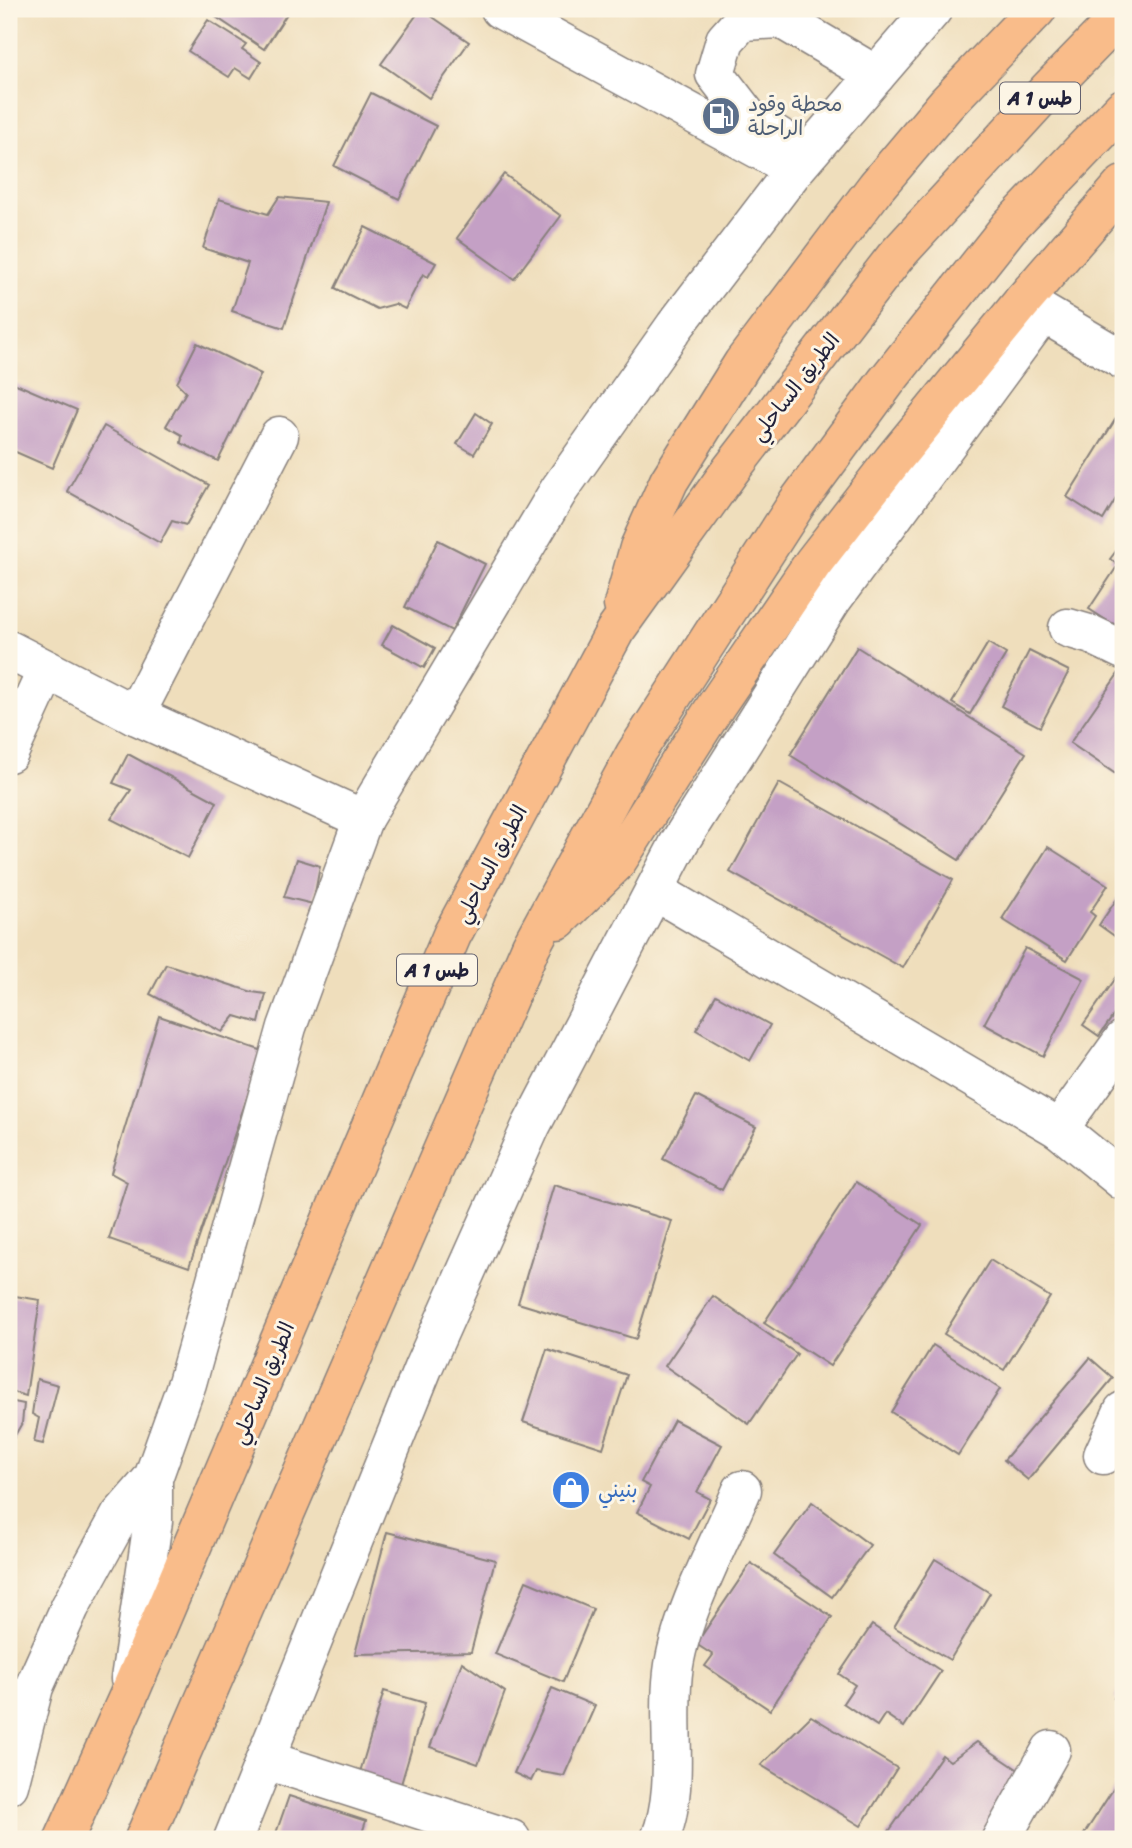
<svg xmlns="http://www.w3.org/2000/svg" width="1132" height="1848" font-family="Sriracha,'Playpen Sans Arabic',sans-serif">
  <rect width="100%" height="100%" fill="#fcf5e5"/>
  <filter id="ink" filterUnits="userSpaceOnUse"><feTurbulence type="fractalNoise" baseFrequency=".0143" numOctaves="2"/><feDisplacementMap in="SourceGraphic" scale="14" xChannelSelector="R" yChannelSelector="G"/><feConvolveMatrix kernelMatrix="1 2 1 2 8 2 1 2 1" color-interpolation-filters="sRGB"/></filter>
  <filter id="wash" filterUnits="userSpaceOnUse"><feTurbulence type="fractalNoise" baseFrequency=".00686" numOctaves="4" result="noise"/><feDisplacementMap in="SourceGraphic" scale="28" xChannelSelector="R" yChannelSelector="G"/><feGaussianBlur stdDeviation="1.57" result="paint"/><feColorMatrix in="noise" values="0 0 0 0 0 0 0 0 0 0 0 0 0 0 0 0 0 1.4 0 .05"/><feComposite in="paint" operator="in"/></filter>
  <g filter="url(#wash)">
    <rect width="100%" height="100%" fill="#efdebc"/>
    <g id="blocks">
      <g fill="#c4a0c5">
        <path d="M204,9H290L264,49Z"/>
        <path d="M421,9L469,42L429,98L381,64Z"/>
        <path d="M208,20L246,44L242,49L261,62L251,78L235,68L229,77L188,51Z"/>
        <path d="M371,93L436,126L399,199L334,166Z"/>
        <path d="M504,174L561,216L514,279L457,238Z"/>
        <path d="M279,197L326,202L284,328L232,311L248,263L203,248L219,199L268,214Z"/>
        <path d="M365,227L436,263L428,277L423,274L405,309L395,304L377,309L335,288Z"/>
        <path d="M197,343L261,374L218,461L181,443L182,435L166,426L186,392L177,383Z"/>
        <path d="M9,381L77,410L52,468L9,449Z"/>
        <path d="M1120,412L1123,414V487L1103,520L1067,497Z"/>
        <path d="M476,413L492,424L474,454L457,444Z"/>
        <path d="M104,426L209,485L186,525L172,521L160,543L67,491Z"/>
        <path d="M438,540L485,564L452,631L405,607Z"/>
        <path d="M1123,542V569L1110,559Z"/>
        <path d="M1116,568L1123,572V631L1089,609Z"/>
        <path d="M393,625L435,648L424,668L382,645Z"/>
        <path d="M988,643L1006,654L970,714L952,703Z"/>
        <path d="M857,647L1026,753L959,860L790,755Z"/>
        <path d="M1029,651L1069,671L1040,727L1001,706Z"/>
        <path d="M1123,667V779L1070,743Z"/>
        <path d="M128,754L217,802L188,858L111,819L131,790L113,783Z"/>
        <path d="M779,783L953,880L903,968L730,872Z"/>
        <path d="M1048,847L1108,885L1090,912L1095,916L1067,960L1002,919Z"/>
        <path d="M297,859L320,866L313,904L284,897Z"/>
        <path d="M1119,896L1123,899V942L1099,925Z"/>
        <path d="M1025,948L1084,979L1043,1056L984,1024Z"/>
        <path d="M166,964L252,992L266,994L259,1023L235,1016L222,1032L150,994Z"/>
        <path d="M1123,968V1002L1099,1036L1083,1025Z"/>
        <path d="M716,995L770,1025L750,1061L696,1030Z"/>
        <path d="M159,1016L263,1051L189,1267L109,1239L127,1182L111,1173Z"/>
        <path d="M696,1096L756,1127L722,1190L663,1159Z"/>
        <path d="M856,1182L922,1225L830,1366L764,1323Z"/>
        <path d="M554,1185L672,1221L636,1339L518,1303Z"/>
        <path d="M990,1260L1050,1297L1004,1370L944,1334Z"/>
        <path d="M9,1295L40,1300L26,1396L9,1391Z"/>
        <path d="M713,1296L797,1354L749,1424L665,1366Z"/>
        <path d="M933,1345L1000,1389L958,1455L891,1412Z"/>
        <path d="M547,1349L627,1375L603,1448L523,1422Z"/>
        <path d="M1090,1358L1113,1378L1028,1480L1004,1460Z"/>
        <path d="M37,1379L58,1385L43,1444L34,1442L39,1418L32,1414Z"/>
        <path d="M9,1401L24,1404L22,1423L9,1446Z"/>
        <path d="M674,1420L722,1445L697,1492L710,1499L689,1539L637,1512L650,1487L641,1482Z"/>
        <path d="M812,1502L870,1545L832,1597L774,1555Z"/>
        <path d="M387,1532L495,1560L471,1652L355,1654Z"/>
        <path d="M935,1559L990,1593L950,1660L894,1627Z"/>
        <path d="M751,1563L832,1617L770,1710L705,1666L713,1655L696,1644Z"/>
        <path d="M526,1581L593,1609L563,1682L495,1654Z"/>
        <path d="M872,1625L941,1671L904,1727L885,1714L877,1726L843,1703L855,1685L839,1674Z"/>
        <path d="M462,1662L505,1692L478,1764L430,1747Z"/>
        <path d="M1123,1682V1703L1114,1698Z"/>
        <path d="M552,1688L595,1706L564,1776L536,1771L531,1781L514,1773Z"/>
        <path d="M384,1691L425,1703L399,1791L358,1779Z"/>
        <path d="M811,1716L897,1768L861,1826L761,1765Z"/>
        <path d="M977,1742L1023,1773L978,1839H889L885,1837L942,1755L950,1761Z"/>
        <path d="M1114,1788L1123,1794V1839H1081Z"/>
        <path d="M289,1796L366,1821L360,1839H274Z"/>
      </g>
    </g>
  </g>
  <g filter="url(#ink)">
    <use href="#blocks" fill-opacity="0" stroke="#88807c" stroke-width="2"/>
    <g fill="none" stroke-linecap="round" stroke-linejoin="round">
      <defs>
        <g id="minor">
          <path d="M500,9L795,169"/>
          <path d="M784,140L749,118L715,74L725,40L742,21L781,19L876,75"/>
          <path d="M1023,301L1123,360"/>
          <path d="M1068,628L1092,635L1123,650"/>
          <path d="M9,650L135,715L363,819"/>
          <path d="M135,715L279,436"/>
          <path d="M9,753L47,670"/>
          <path d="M655,891L1059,1129L1123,1181"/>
          <path d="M1059,1129L1123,1040"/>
          <path d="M1103,1455L1123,1411"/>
          <path d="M130,1679L153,1521V1478L187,1383L287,1027L363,819L559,490L675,326L795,169L933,9"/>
          <path d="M266,1760L511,1839"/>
          <path d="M9,1785L34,1687L70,1607L120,1516L153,1478"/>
          <path d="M233,1839L423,1368L531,1126L679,843L832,600L1043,313"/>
          <path d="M660,1839C682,1784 665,1722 674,1665C683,1610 720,1542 742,1490"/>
          <path d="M1001,1839L1051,1750"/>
        </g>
        <g id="highway">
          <path d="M623,605L639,548L669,481L743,363L876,187L946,104L1037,9"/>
          <path d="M558,920L616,863L717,704L813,563L893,460L1023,301L1123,185"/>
          <path d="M64,1839L128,1697L452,935L615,631L730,471L895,257L1048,90L1123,13"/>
          <path d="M144,1839L531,946L635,754L797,503L886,382L1009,227L1123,108"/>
        </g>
      </defs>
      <use href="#minor" stroke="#88807c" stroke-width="41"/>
      <use href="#highway" stroke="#88807c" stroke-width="41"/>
      <use href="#minor" stroke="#fff" stroke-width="38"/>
      <use href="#highway" stroke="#f9bc8a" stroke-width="38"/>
    </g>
  </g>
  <defs>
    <symbol id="fuel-disc" viewBox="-11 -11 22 22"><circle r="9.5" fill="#5c6f8a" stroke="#fcf5e5"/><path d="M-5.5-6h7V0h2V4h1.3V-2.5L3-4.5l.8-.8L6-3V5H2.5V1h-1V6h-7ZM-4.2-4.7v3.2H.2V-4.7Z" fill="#fff"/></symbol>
    <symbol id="shop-disc" viewBox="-11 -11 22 22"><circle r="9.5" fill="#3f7fe0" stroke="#fcf5e5"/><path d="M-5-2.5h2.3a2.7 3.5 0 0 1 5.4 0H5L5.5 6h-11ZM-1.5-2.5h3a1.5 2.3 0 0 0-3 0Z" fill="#fff"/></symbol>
  </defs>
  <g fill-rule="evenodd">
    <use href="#fuel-disc" x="699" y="94" width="44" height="44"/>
    <use href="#shop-disc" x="549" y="1468" width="44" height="44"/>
  </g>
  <g text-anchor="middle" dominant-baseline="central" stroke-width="6" stroke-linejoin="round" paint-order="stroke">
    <g fill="#fcf5e5" stroke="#63616e" stroke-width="2">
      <rect x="1000" y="82.5" width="80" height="31" rx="5"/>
      <rect x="397" y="954.5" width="80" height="31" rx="5"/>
    </g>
    <g font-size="19" font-weight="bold" fill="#22223b">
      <text x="1040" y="98">A 1 طس</text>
      <text x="437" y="970">A 1 طس</text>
    </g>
    <g font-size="21" fill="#4e5e75" stroke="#fcf5e5" text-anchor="start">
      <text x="748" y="104">محطة وقود<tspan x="748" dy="24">الراحلة</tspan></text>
    </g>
    <g font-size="21" fill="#22223b" stroke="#fcf5e5">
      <text transform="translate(795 387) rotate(-52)">الطريق الساحلي</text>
      <text transform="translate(491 864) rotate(-62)">الطريق الساحلي</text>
      <text transform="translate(263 1383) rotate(-67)">الطريق الساحلي</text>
    </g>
    <g font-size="21" fill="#366cbe" stroke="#fcf5e5" text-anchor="start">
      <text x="598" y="1490">بنيني</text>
    </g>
  </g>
  <rect width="1132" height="1848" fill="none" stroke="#fcf5e5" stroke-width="35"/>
</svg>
